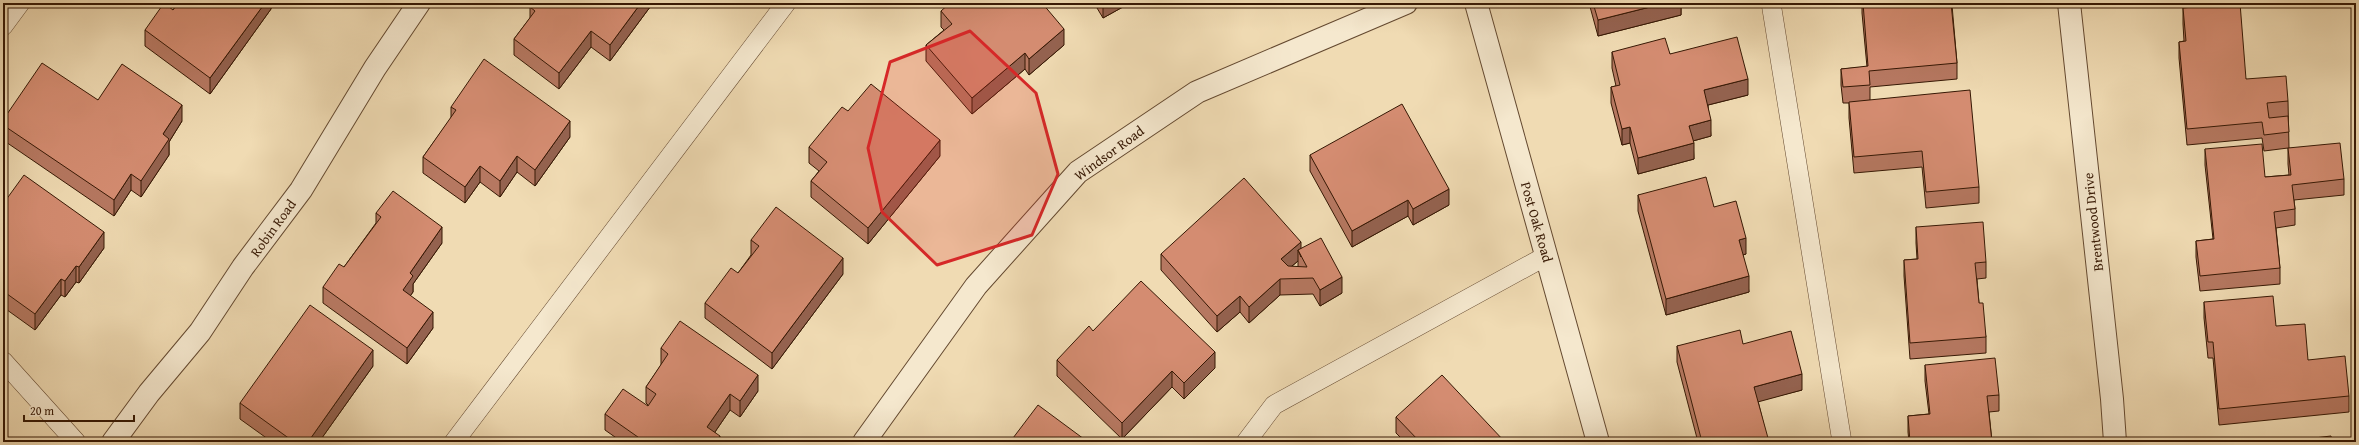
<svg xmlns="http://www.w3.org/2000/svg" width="2359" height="445" font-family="'Gentium Book Plus',serif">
  <rect width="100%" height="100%" fill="#f0dbb3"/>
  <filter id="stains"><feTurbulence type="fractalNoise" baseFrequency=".005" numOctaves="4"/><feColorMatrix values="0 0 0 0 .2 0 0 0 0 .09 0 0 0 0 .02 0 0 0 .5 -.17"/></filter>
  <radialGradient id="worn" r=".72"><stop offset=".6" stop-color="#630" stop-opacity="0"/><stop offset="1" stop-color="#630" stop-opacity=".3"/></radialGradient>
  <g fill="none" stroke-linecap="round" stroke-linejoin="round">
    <defs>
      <g id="service">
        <path d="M1771,3L1842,442"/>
        <path d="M3,26L20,3"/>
        <path d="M3,361L76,442"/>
        <path d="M454,442L786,3"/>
        <path d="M1246,442L1274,405L1546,256"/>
      </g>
      <g id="minor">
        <path d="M1476,3L1598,442"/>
        <path d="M2069,3L2112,399L2115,442"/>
        <path d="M113,442L149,393L200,332L243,267L301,190L375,68L419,3"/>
        <path d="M864,442L976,286L1078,172L1197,92L1406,3"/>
      </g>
    </defs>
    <use href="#service" stroke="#644930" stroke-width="20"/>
    <use href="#minor" stroke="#644930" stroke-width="24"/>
    <use href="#service" stroke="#f5e8ce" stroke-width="19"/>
    <use href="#minor" stroke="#f5e8ce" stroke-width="22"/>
  </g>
  <g fill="#b67861" stroke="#361804" fill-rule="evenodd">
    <path d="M172,3H271V9L210,94L145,46V30L173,10L176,6Z"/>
    <path d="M533,3H653L610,61L591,47L559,89L514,55V39L530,18V7Z"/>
    <path d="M1094,3H1130L1103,18Z"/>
    <path d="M1589,3H1681V15L1598,36Z"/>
    <path d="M1862,3H1959V4L1952,5L1957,63V79L1870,87V100L1979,187V203L1926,208L1922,167L1854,173L1849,118V103H1843L1841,85V69L1867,67L1862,13Z"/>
    <path d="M2183,8L2246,79L2288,101L2289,148L2344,179V195L2294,200L2295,209V225L2276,228L2280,268V284L2200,291L2196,257V241L2213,239L2205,165V149L2265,177L2289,175L2288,164V148L2264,151L2262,138L2187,145L2179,58V42L2184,41L2183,24Z"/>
    <path d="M941,11L1064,45L1029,75L1025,69L972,114L926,61V45L944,30L941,27Z"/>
    <path d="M1612,52L1670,54L1748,95L1708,105L1711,136L1693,141L1694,159L1638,174L1630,143L1622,145L1611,103V87L1616,86L1612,68Z"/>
    <path d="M98,100L182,121L169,142V155L141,197L131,190L114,216L3,140V120Z"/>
    <path d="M451,107L570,137L535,186L517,172L500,197L480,182L465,203L423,173V157L451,118Z"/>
    <path d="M848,111L940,156L868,244L811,197V181L819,171L809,163V147Z"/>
    <path d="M1310,155L1449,205L1413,225L1408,216L1352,247L1310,171Z"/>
    <path d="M1638,195L1714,207L1746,254L1743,255L1749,292L1666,315L1638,211Z"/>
    <path d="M3,204L104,248L79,283L76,282L65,297L61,295L35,330L3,307Z"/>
    <path d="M376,213L442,243L413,284V292L410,296L433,328L407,364L323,303V287L344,267L376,223Z"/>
    <path d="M1916,227L1986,262V278L1977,279L1979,303L1986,337V353L1910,359L1904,276V260L1917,259L1916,243Z"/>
    <path d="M751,240L843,274L772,369L705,318V303L738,273L751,255Z"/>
    <path d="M1301,248L1342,293L1320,306L1313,294L1280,295L1249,323L1240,312L1217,332L1161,270V254ZM1298,261V267H1291Z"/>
    <path d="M2204,302L2276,326L2308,360L2349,396V412L2219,425L2213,358H2208L2204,318Z"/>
    <path d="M1093,331L1215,368L1184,399L1172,387L1122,439L1057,376V360Z"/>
    <path d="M1743,344L1802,390L1758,401L1768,442H1698L1677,362V346Z"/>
    <path d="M661,348L758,391L740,417L730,410L715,432L720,442H622L605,430V414L648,406V405L646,403V387L661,365Z"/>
    <path d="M1925,365L1999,395V411L1989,412L1992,442H1909L1908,432V416L1929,414L1925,381Z"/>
    <path d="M373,366L319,442H272L240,419V403Z"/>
    <path d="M1396,417L1505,442H1405L1396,433Z"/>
  </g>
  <g fill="#94624f" stroke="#361804">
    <path d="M265,3H271V9L210,94V78Z"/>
    <path d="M641,3H653L610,61V45Z"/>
    <path d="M1103,3H1130L1103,18Z"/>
    <path d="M1666,3H1681V15L1598,36V20Z"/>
    <path d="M1064,29V45L1029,75V59Z"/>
    <path d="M591,31V47L559,89V73Z"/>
    <path d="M1025,53V69L972,114V98Z"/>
    <path d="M1748,79V95L1704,106V90Z"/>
    <path d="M182,105V121L169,142V155L141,197V181L163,134Z"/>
    <path d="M1711,120V136L1689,142V126Z"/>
    <path d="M570,121V137L535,186V170Z"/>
    <path d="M1630,127V143L1622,145V129Z"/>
    <path d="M940,140V156L868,244V228Z"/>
    <path d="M1694,143V159L1638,174V158Z"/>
    <path d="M517,156V172L500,197V181Z"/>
    <path d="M480,166V182L465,203V187Z"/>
    <path d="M131,174V190L114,216V200Z"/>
    <path d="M1449,189V205L1413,225V209Z"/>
    <path d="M1408,200V216L1352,247V231Z"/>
    <path d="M442,227V243L413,284V292L403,306V290L410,273Z"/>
    <path d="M104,232V248L79,283V267Z"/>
    <path d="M1746,238V254L1739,256V240Z"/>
    <path d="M1301,242V257L1298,250V261L1281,275V259Z"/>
    <path d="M843,258V274L772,369V353Z"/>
    <path d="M76,266V282L65,297V281Z"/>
    <path d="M1749,276V292L1666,315V299Z"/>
    <path d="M1342,277V293L1320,306V290Z"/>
    <path d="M61,279V295L35,330V314Z"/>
    <path d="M1280,279V295L1249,323V307Z"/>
    <path d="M1240,296V312L1217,332V316Z"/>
    <path d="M433,312V328L407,364V348Z"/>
    <path d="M373,350V366L319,442H308Z"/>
    <path d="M1215,352V368L1184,399V383Z"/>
    <path d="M1172,371V387L1122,439V423Z"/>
    <path d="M1802,374V390L1754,403V387Z"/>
    <path d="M758,375V391L740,417V401Z"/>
    <path d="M730,394V410L708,442L707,427Z"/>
    <path d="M720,436V442H715Z"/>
    <path d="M1768,438V442H1753Z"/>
  </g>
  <g fill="#d48c71" stroke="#361804">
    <path d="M164,3L173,10L178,3H265L210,78L145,30Z"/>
    <path d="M533,3H641L610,45L591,31L559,73L514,39L535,11L530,7Z"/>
    <path d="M950,3H1042L1064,29L1029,59L1025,53L972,98L926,45L952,24L941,11Z"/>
    <path d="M1593,3H1666L1598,20Z"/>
    <path d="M1863,3H1951L1957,63L1869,71L1870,85L1843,87L1841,69L1868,66Z"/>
    <path d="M2235,3H2240L2246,79L2286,76L2288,101L2267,103L2269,118L2288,116L2289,132L2264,135L2262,122L2187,129L2179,42L2186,41L2183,8Z"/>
    <path d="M1737,37L1748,79L1704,90L1711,120L1689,126L1694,143L1638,158L1630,127L1622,129L1611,87L1620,85L1612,52L1665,38L1670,54Z"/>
    <path d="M484,59L570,121L535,170L517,156L500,181L480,166L465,187L423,157L456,110L451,107Z"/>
    <path d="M42,63L98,100L122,64L182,105L163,134L169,139L141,181L131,174L114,200L3,125V120Z"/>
    <path d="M871,84L940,140L868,228L811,181L827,162L809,147L842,107L848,111Z"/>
    <path d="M1970,90L1979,187L1926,192L1922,151L1854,157L1849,102Z"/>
    <path d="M1402,104L1449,189L1413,209L1408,200L1352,231L1310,155Z"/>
    <path d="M2340,143L2344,179L2292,185L2295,209L2274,212L2280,268L2200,276L2196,241L2214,239L2205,149L2262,144L2265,177L2291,175L2288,148Z"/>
    <path d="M24,175L104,232L79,267L76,266L65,281L61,279L35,314L3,291V204Z"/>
    <path d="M1706,177L1714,207L1736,201L1746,238L1739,240L1749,276L1666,299L1638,195Z"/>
    <path d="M1244,178L1301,242L1281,259L1288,266L1307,267L1298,250L1321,238L1342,277L1320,290L1313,278L1280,279L1249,307L1240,296L1217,316L1161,254Z"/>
    <path d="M393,191L442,227L410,273L413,276L403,290L433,312L407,348L323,287L339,264L344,267L381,217L376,213Z"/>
    <path d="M776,207L843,258L772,353L705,303L731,268L738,273L759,246L751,240Z"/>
    <path d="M1983,222L1986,262L1975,263L1979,303H1983L1986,337L1910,343L1904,260L1918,259L1916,227Z"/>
    <path d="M1141,281L1215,352L1184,383L1172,371L1122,423L1057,360L1089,326L1093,331Z"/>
    <path d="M2273,296L2276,326L2305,324L2308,360L2345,356L2349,396L2219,409L2213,342H2208L2204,302Z"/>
    <path d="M310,305L373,350L308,442H294L240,403Z"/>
    <path d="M680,321L758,375L740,401L730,394L707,427L720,436L715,442H645L605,414L623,389L648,406L656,394L646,387L668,354L661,348Z"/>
    <path d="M1740,330L1743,344L1791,331L1802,374L1754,387L1768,438L1753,442H1702L1677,346Z"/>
    <path d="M1995,358L1999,395L1987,396L1992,442H1910L1908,416L1930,414L1925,365Z"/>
    <path d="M1442,375L1505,442H1420L1396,417Z"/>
    <path d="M1038,405L1088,442H1010Z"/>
    <path d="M2331,436L2332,442H2281Z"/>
  </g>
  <path fill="#d62828" fill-opacity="0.2" stroke="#d62828" stroke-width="3" stroke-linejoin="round" d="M970,31L1036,93L1058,174L1032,235L937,265L882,212L868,148L890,62Z"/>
  <g text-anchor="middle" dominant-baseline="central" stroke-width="4" stroke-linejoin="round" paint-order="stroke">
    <g font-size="14" fill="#361804" stroke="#f5e8ce">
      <text transform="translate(1109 153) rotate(-36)">Windsor Road</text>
      <text transform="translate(1537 222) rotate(74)">Post Oak Road</text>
      <text transform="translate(2093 222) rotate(-96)">Brentwood Drive</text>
      <text transform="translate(273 228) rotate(-54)">Robin Road</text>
    </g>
  </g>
  <rect width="2359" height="445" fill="none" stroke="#f0dbb3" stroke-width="16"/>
  <rect x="4" y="4" width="2351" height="437" fill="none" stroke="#361804" stroke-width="2"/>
  <rect x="8" y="8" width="2343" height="429" fill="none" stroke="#361804"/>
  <path d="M24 415v6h110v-6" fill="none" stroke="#361804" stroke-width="2"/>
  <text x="30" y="415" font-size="12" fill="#361804" stroke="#f5e8ce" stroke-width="3" paint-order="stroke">20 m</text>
  <rect width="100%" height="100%" filter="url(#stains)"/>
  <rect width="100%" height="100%" fill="url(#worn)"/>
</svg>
